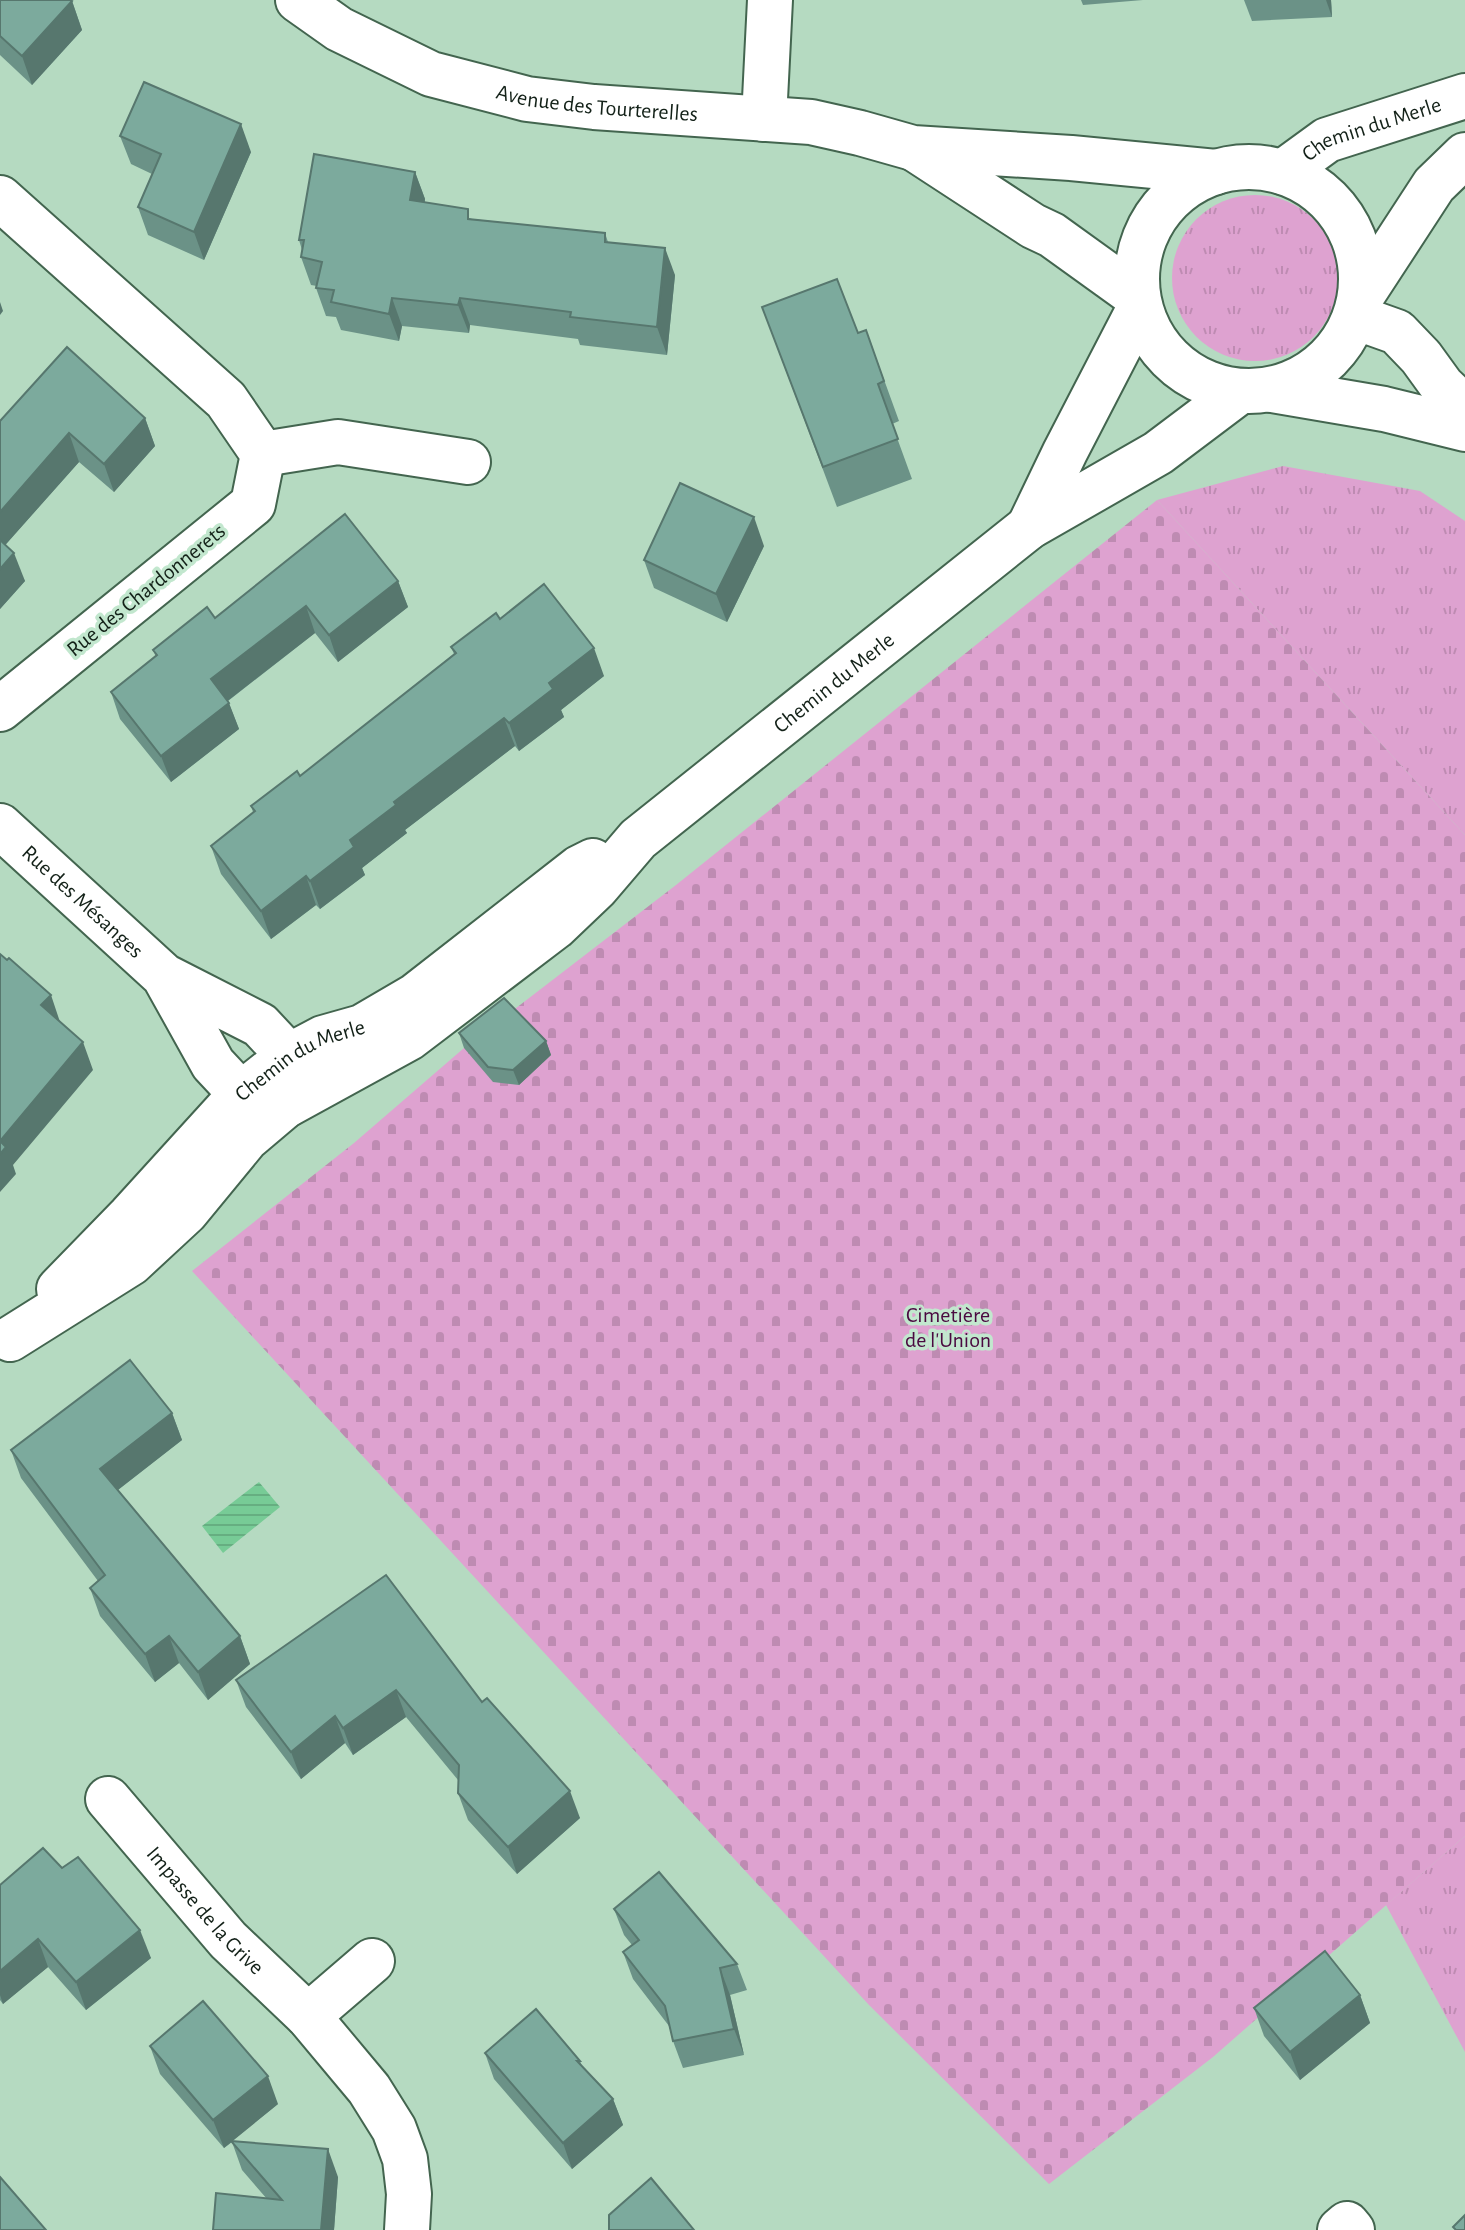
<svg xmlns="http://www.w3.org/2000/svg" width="1465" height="2230" font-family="'Alegreya Sans',sans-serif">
  <defs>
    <pattern id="grass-tufts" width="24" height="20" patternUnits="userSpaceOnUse" patternTransform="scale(2)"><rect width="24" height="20" fill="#dea2d0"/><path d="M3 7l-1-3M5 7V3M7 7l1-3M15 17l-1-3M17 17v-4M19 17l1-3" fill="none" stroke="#be8bb2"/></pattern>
    <pattern id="cemetery-stones" width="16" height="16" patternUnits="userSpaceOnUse" patternTransform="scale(2)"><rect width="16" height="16" fill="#dea2d0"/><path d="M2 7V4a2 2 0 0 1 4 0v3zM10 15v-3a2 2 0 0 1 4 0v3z" fill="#be8bb2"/></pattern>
    <pattern id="water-rules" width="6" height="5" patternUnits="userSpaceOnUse" patternTransform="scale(2)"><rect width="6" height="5" fill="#77cb96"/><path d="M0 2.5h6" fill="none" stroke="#66ae81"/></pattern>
  </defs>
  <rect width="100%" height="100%" fill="#b5dac1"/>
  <g fill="url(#grass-tufts)">
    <circle cx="1255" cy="278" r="83"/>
    <path d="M1283,466L1420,491L1465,521V835L1157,500Z"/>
    <path d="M1465,1836V2052L1386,1905Z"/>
  </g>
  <path fill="url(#cemetery-stones)" d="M1157,500L1465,835V1836L1213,2057L1049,2184L869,2005L192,1271L354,1143L464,1048L676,885Z"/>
  <path fill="url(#water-rules)" d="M259,1482L280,1507L223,1553L202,1526Z"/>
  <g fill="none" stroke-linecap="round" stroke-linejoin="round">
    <defs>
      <g id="minor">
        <path id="s1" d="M298,0L339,29L431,74L527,99L594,107L811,122L860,133L913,148L1071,158L1216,172"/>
        <path d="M764,119L770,0"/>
        <path d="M915,149L1033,226L1052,235L1138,297"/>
        <circle cx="1249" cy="279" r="112"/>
        <path id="s2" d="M1283,172L1327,140L1465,96"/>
        <path d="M0,198L226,400L263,454L253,504L0,709"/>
        <path d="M1361,297L1434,185L1465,155"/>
        <path d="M1355,317L1397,332L1421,357L1442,386L1465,408"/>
        <path d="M1272,390L1384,409L1465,429"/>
        <path d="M263,454L338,442L468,462"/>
        <path d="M1029,527L1065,452L1140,307"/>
        <path id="s3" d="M0,826L164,976L260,1025L289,1056L285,1106L241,1094L213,1064L164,976"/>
        <path id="s4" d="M59,1289L130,1216L241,1094L289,1056L323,1038L362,1027L415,996L579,868L593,861"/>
        <path id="s5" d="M10,1339L131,1263L186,1212L246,1139L285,1106L409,1038L555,927L597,887L638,839L1029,527L1158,453L1239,392"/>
        <path id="s6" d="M108,1799L228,1940L308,2016L369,2089L394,2129L405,2159L409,2194L407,2230"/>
        <path d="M308,2016L372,1961"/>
        <path d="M1340,2230L1347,2224L1352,2230"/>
      </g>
    </defs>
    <use href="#minor" stroke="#43654f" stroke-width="48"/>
    <use href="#minor" stroke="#fff" stroke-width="44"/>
  </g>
  <g fill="#6b9287">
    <path d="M0,0L72,1L82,30L32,85L0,55Z"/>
    <path d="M1081,0H1143L1083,5Z"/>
    <path d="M1244,0H1331L1332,17L1252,21Z"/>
    <path d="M120,136L251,152L204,260L148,235L138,207L152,174L131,164Z"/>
    <path d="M415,172L425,199V202L472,219L605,233L608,242L675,275L667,355L580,345L578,339L470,325L469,333L402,326L399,341L341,330L336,317L326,316L316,288L317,286L311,285L301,257L302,250L299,240Z"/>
    <path d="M866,330L899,421L892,424L912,479L837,507L777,347L858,333Z"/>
    <path d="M145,418L155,446L114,492L79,462L5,545L25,581L0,609V421Z"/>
    <path d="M764,546L727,622L654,588L644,560Z"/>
    <path d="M398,581L408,607L338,662L315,633L228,701L239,729L171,782L120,719L111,692L156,657L153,650L215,618Z"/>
    <path d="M500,619L604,676L561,710L564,717L519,751L515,746L405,830L407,833L362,868L365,875L320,909L316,905L271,939L221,874L211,846L253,812L251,806L300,776L454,654L451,647Z"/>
    <path d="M459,1033L546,1041L551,1055L519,1085L493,1082L464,1048Z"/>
    <path d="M172,1413L182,1440L118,1490L240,1636L250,1664L208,1700L179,1663L155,1682L100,1616L90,1588L98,1581L21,1478L11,1450Z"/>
    <path d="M386,1575L482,1702L580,1818L517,1874L468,1820L458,1793V1780L406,1717L353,1755L345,1743L301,1779L246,1707L236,1680Z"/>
    <path d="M62,1868L151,1958L86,2010L48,1967L3,2004L0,2000V1885Z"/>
    <path d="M614,1909L737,1964L747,1990L730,1995L744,2055L683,2068L673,2041L669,2026L633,1979L623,1952L632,1945L624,1935Z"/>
    <path d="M1360,1995L1370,2023L1300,2080L1264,2036L1254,2008Z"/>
    <path d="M150,2046L278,2104L232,2141L338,2177L334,2230L267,2199L242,2170L232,2142L224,2148L160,2074Z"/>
    <path d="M485,2053L580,2061L582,2066L613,2099L623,2125L572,2169L494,2079Z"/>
  </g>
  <g fill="#57776e">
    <path d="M1326,0H1331L1332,17Z"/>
    <path d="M72,1L82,30L32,85L22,56Z"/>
    <path d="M241,124L251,152L204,260L194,232Z"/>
    <path d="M415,172L425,199L420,228L410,200Z"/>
    <path d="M665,248L675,275L667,355L657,327Z"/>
    <path d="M392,298L402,326L399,341L389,314Z"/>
    <path d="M460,298L470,325L469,333L458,305Z"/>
    <path d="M0,302L3,311L0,315Z"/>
    <path d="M145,418L155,446L114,492L104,464Z"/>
    <path d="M69,433L79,462L0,551V512Z"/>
    <path d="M754,517L764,546L727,622L716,594Z"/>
    <path d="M14,553L25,581L0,609V569Z"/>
    <path d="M398,581L408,607L338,662L329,635Z"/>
    <path d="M306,606L315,633L221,706L211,679Z"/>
    <path d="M594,648L604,676L561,710L564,717L519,751L509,723L549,683Z"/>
    <path d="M229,703L239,729L171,782L161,756Z"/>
    <path d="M504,718L515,746L405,830L407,833L362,868L365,875L320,909L310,881L350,840L394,802Z"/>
    <path d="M306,876L316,905L271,939L261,911Z"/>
    <path d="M51,995L60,1022L41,1005Z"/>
    <path d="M546,1041L551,1055L519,1085L513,1070Z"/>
    <path d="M83,1042L93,1070L13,1165L16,1174L0,1192V1141Z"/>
    <path d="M172,1413L182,1440L110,1496L100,1469Z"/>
    <path d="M169,1636L179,1663L155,1682L145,1654Z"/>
    <path d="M240,1636L250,1664L208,1700L198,1672Z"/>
    <path d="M396,1690L406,1717L353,1755L343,1728Z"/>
    <path d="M335,1716L345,1743L301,1779L291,1752Z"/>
    <path d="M570,1791L580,1818L517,1874L508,1847Z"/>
    <path d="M140,1930L151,1958L86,2010L76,1982Z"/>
    <path d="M38,1939L48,1967L3,2004L0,1995V1971Z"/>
    <path d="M720,1968L730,1995L744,2055L734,2029Z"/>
    <path d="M1360,1995L1370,2023L1300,2080L1290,2052Z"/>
    <path d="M268,2076L278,2104L224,2148L213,2120Z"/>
    <path d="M613,2099L623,2125L572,2169L563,2143Z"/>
    <path d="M328,2149L338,2177L334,2230H321Z"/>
  </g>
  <g fill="#7caa9d" stroke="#57776e" stroke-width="2">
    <path d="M0,0H70L72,1L22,56L0,36Z"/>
    <path d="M144,82L241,124L194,232L138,207L161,154L120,136Z"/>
    <path d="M314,154L415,172L410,200L468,209V219L605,233V242L665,248L657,327L570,317L571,312L460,298L458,305L392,298L389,314L331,302L334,290L316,288L322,262L301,257L304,240H299Z"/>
    <path d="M837,279L858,333L866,330L884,381L878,384L898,439L823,467L762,307Z"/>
    <path d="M67,347L145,418L104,464L69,433L0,512V421Z"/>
    <path d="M680,483L754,517L716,594L644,560Z"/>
    <path d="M345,514L398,581L329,635L306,606L211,679L229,703L161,756L111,692L157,655L153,650L207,607L215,618Z"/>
    <path d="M0,540L14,553L0,569Z"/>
    <path d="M544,584L594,648L549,683L553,689L509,723L504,718L394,802L396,805L350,840L354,847L310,881L306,876L261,911L211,846L255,811L251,806L297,771L300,776L456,653L451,647L496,613L500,619Z"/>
    <path d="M0,954L7,960L9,958L51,995L41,1005L83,1042L0,1141L6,1147L0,1154Z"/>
    <path d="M504,998L546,1041L513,1070L488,1067L459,1033Z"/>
    <path d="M130,1360L172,1413L100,1469L240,1636L198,1672L169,1636L145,1654L90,1588L105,1575L11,1450Z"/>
    <path d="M386,1575L482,1702L487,1698L570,1791L508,1847L458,1793L459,1765L396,1690L343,1728L335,1716L291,1752L236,1680Z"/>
    <path d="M43,1848L62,1868L78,1857L140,1930L76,1982L38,1939L0,1971V1885Z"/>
    <path d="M659,1872L737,1964L720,1968L734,2029L673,2041L665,2006L623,1952L639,1940L614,1909Z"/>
    <path d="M1325,1951L1360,1995L1290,2052L1254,2008Z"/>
    <path d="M203,2001L268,2076L213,2120L150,2046Z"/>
    <path d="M536,2009L580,2061H577L613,2099L563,2143L485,2053Z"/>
    <path d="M231,2141L328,2149L321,2230H213L216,2193L282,2200Z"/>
    <path d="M0,2177L46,2230H0Z"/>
    <path d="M651,2178L694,2230H609V2215Z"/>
    <path d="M1465,2215V2230H1456L1453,2227Z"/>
  </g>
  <g text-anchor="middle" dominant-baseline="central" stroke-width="7" stroke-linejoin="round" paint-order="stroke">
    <g font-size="22" fill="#132118" stroke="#c2e7ce">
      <text stroke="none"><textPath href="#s1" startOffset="322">Avenue des Tourterelles</textPath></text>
      <text stroke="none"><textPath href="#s2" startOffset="100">Chemin du Merle</textPath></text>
      <text transform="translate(146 590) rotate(-39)">Rue des Chardonnerets</text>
      <text stroke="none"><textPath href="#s5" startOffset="1060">Chemin du Merle</textPath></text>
      <text stroke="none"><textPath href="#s3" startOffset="112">Rue des Mésanges</textPath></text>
      <text stroke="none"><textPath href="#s4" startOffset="336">Chemin du Merle</textPath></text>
      <text stroke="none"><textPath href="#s6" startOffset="148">Impasse de la Grive</textPath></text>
    </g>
    <g font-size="22" fill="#4a0940" stroke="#c2e7ce">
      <text x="948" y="1315">Cimetière<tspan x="948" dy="25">de l'Union</tspan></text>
    </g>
  </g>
</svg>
